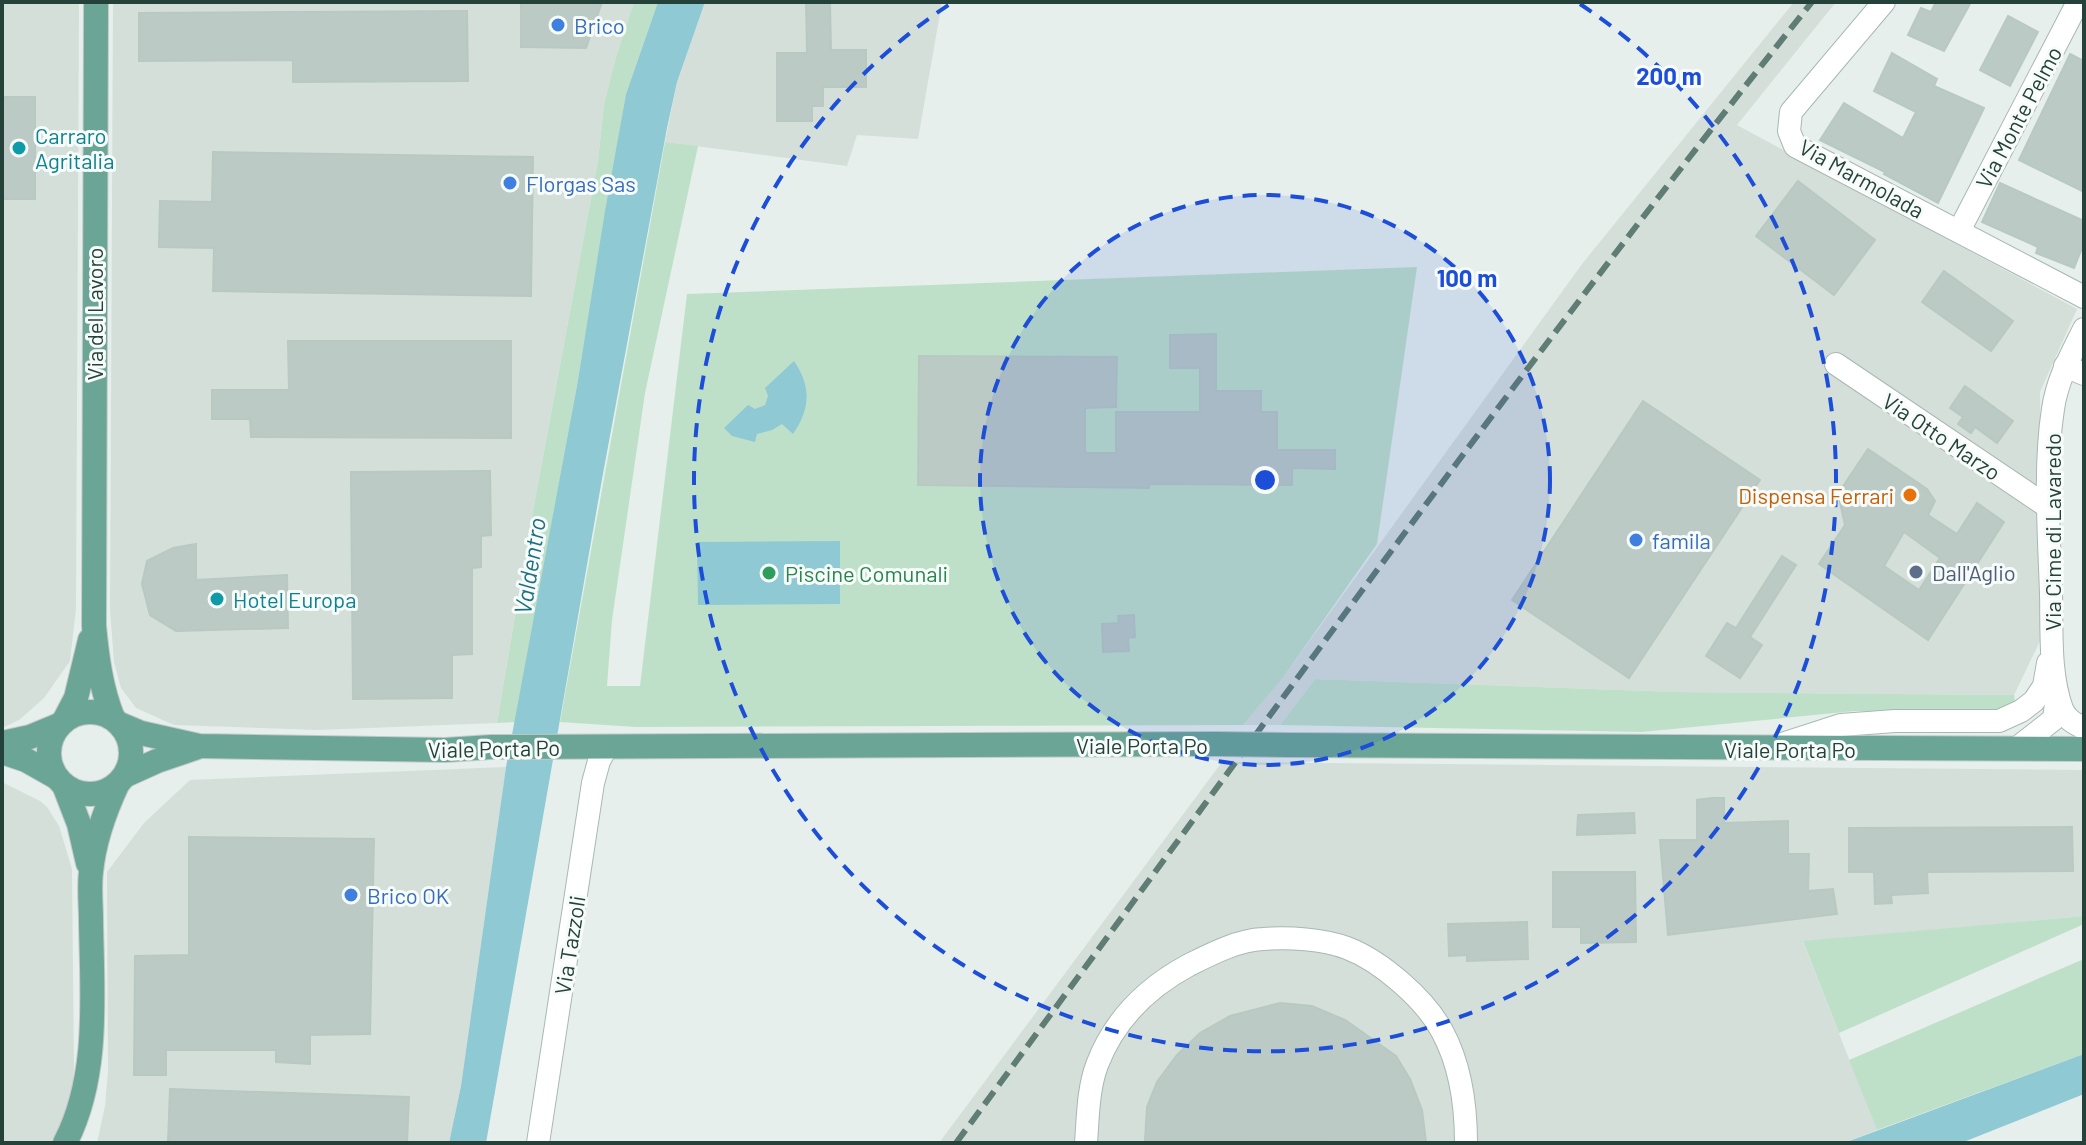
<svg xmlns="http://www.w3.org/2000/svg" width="2086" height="1145" font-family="Barlow,sans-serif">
  <rect width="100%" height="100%" fill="#e6efeb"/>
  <g fill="#d4dfda">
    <path d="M2,2H79L76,609L70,661L44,698L19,720L2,728Z"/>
    <path d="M113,2H634L616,57L604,104L598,161L530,527L497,723L317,730L174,725L136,708L121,688L114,662L110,610Z"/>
    <path d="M705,2H942L918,139L857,135L847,166L665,142L677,82Z"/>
    <path d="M1794,2H1836L1737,125L2077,309L2040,392L2042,637L2014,695L1678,692L1315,679L1280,725H1243L1282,679L1582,264Z"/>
    <path d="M1222,762L2084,770V916L1803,942L1877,1130L1844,1143H939Z"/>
    <path d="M506,767L461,1086L449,1143H97L105,1106L108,1071L107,872L144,823L190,780Z"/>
    <path d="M2,782L40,801L47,807L59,826L72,869L74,1070L71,1101L60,1143H2Z"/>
  </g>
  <g fill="#bfe0c8">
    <path d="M634,2H658L626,94L578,380L515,722L497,723L530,527L598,161L604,104L616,57Z"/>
    <path d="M665,142L698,146L645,393L612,620L607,686H640L687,294L1417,267L1377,544L1282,679L1243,725L636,727L560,722Z"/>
    <path d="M1315,679L1678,692L2014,695L2015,701L2000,710L1988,712L1855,711L1642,732L1280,725Z"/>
    <path d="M2084,916V924L1839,1033L1803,941Z"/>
    <path d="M2084,959V1054L1877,1130L1849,1060Z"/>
  </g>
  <g fill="#8ec9d4">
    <path d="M658,2H705L677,82L667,128L602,479L486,1143H449L461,1086L506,767L578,380L605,211L626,94Z"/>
    <path d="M794,361C811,386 811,408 793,434L782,424L772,430L757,434L755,442L732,436L724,428L748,405L755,409L765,405L768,396L765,388Z"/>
    <path d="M840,541V604L698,605L697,542Z"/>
    <path d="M2084,1054V1094L1961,1143H1844Z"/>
  </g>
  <g fill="#bbcac4" stroke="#b8c9c2" stroke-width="2" fill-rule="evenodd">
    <path d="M521,2H602L586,48L521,47Z"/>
    <path d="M806,2H830L831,50H866V87H823V106H812V121H777V53H807Z"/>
    <path d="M1936,2H1971L1944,51L1908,35L1921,8L1931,12Z"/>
    <path d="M467,11L468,81L293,82V60L139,61V13Z"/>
    <path d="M2008,16L2038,32L2010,86L1980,70Z"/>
    <path d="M1892,53L1937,79L1934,86L1984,108L1938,203L1884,174L1885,172L1820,140L1844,103L1903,138L1916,112L1874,91Z"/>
    <path d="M2070,54L2084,61V192L2019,160Z"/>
    <rect x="2" y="97" width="33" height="102"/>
    <path d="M213,152L533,157L531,296L213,291L214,248L159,247L160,201L212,202Z"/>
    <path d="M1798,181L1875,240L1834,295L1756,236Z"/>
    <path d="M2000,183L2084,221V243L2074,268L2036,253L2038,247L1982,222Z"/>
    <path d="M1944,271L2013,321L1991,351L1922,302Z"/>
    <path d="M1216,334V391H1261V412H1277V450H1335V469L1292,468V485L1149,484V488L918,485L919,356L1117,357L1116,407L1085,408V453H1116V412H1200V368H1170V335Z"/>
    <path d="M288,341H511V438L251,437L250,419H212V390H289Z"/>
    <path d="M1965,386L2013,421L1997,443L1975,427L1971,433L1958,424L1963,417L1950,408Z"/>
    <path d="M1643,401L1760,480L1629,678L1512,600Z"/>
    <path d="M1868,449L1927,489L1935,501L1928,515L1957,534L1977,503L2004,522L1928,640L1819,564L1845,525L1839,498L1842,488ZM1904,532L1940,558L1919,590L1884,566Z"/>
    <path d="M490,471L491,535L481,536V567L472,568V654L452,655V698L353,699L351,472Z"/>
    <path d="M196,544V580L287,575L288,628L176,631L150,615L142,584L147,561L173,548Z"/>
    <path d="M1782,556L1796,565L1750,637L1762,645L1740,678L1706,656L1727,623L1736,628Z"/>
    <path d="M1134,615L1135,637L1128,638L1129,651L1103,652L1102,624L1119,623L1118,616Z"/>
    <path d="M1712,798H1724V823L1788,821V854H1809L1808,891L1833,889L1837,914L1668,935L1660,840H1697V800Z"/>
    <path d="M1634,813L1635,833L1577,835L1578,815Z"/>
    <path d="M2072,827L2073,871L1927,872L1928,893L1891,895L1892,903L1875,904L1874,872H1849V828Z"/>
    <path d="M189,837L374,839L370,1034L310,1035V1064L276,1062V1050H166V1075H134L135,956L189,955Z"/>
    <path d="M1553,872H1635L1636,942L1581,943V927H1553Z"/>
    <path d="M1527,922L1528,959L1467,961V955L1449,956L1448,924Z"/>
    <path d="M1280,1003L1312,1006L1345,1020L1396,1056L1410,1079L1422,1110L1426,1142L1145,1140L1147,1107L1157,1082L1177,1055L1200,1033L1230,1016Z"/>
    <path d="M170,1089L409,1097L407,1143H168Z"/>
  </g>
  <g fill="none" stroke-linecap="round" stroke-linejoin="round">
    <defs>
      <g id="minor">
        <path d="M1884,2L1791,112L1789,131L1795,146L2084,297"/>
        <path d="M1959,231L2078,2"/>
        <path d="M2084,329C2071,355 2057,380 2053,409C2044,466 2049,535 2051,593C2052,630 2049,673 2062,709C2067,720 2074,723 2084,728"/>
        <path d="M1836,364L2048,507"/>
        <path d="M2065,366L2084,374"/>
        <path d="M1779,745L1841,725L1895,721H1999L2021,711L2034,701L2044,686L2048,663"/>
        <path d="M2017,748L2054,719L2057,695"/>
        <path d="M538,1143L593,783L599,761L606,748"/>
        <path d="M1086,1143C1088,1117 1088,1089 1097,1065C1114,1020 1148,987 1189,965C1211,954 1238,940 1263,939C1289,937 1323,939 1347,948C1381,961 1425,999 1442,1031C1460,1064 1466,1106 1466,1143"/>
      </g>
      <g id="major">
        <path d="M96,2L94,626C97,657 101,689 113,718"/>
        <circle cx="90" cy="753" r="41"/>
        <path d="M64,721L76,698L90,640"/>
        <path d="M122,725L141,733L199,746L445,750L491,747L1216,744"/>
        <path d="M2,743L30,737L59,725"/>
        <path d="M1287,745L2084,749"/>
        <path d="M2,752L26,760L56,777"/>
        <path d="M126,775L157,761L198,747"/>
        <path d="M64,785L79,824L88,863"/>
        <path d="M65,1143C100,1076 92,994 91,921C91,905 89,888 91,872C94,841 104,813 117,785"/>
      </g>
    </defs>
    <use href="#minor" stroke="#a8b8b2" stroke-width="24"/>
    <use href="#major" stroke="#c2cac8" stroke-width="26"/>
    <use href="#minor" stroke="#fff" stroke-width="22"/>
    <use href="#major" stroke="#6aa596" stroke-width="24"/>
    <path stroke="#5f7d75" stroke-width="6" stroke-dasharray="16 8" stroke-linecap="butt" d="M956,1143C1238,761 1515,373 1812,2"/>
    <defs>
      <path id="major-bridge" d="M1216,744L1287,745"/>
    </defs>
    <use href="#major-bridge" stroke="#c2cac8" stroke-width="26" stroke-linecap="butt"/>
    <use href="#major-bridge" stroke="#6aa596" stroke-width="24"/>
  </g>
  <circle cx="1265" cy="480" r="285" fill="#1d4ed8" fill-opacity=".12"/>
  <g fill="none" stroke="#1d4ed8" stroke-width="4" stroke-dasharray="14 10">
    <circle cx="1265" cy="480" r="285"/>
    <path d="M1580 4A571 571 0 1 1 950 4"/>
  </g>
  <g fill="#3f7fe0" stroke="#f7fbf9" stroke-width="3">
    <circle cx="558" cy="25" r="8"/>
    <circle cx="510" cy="183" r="8"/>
    <circle cx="1636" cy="540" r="8"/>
    <circle cx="351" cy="895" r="8"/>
  </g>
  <g fill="#0f9aa8" stroke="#f7fbf9" stroke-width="3">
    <circle cx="19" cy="148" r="8"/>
    <circle cx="217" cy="599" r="8"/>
  </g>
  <circle fill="#e8710a" stroke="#f7fbf9" stroke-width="3" cx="1910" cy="495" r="8"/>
  <circle fill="#5c6f8a" stroke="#f7fbf9" stroke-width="3" cx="1916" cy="572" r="8"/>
  <circle fill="#2e9e5b" stroke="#f7fbf9" stroke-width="3" cx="769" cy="573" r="8"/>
  <g text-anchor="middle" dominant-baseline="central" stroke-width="6" stroke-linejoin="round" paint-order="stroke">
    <g font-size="22" fill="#366cbe" stroke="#f7fbf9" text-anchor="start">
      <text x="574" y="25">Brico</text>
      <text x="526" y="183">Florgas Sas</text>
      <text x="1652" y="540">famila</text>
      <text x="367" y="895">Brico OK</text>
    </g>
    <g font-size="22" fill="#24423a" stroke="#f7fbf9">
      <text transform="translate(2018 117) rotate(-62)">Via Monte Pelmo</text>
      <text transform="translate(1862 178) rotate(29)">Via Marmolada</text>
      <text transform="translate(94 314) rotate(-90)">Via del Lavoro</text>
      <text transform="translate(1942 436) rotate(34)">Via Otto Marzo</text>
      <text transform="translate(2052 532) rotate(-90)">Via Cime di Lavaredo</text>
      <text x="1142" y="745">Viale Porta Po</text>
      <text transform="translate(494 748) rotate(-1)">Viale Porta Po</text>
      <text x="1790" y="749">Viale Porta Po</text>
      <text transform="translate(569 945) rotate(-81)">Via Tazzoli</text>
    </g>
    <g font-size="22" fill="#0d838f" stroke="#f7fbf9" text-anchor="start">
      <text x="35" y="135">Carraro<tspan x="35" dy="25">Agritalia</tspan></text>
      <text x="233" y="599">Hotel Europa</text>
    </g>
    <g font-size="22" fill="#c56008" stroke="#f7fbf9" text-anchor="end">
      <text x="1894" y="495">Dispensa Ferrari</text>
    </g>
    <g font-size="22" fill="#4e5e75" stroke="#f7fbf9" text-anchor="start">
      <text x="1932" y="572">Dall'Aglio</text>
    </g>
    <g font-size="22" fill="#27864d" stroke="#f7fbf9" text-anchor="start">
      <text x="785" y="573">Piscine Comunali</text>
    </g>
    <g font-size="24" font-style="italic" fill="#1c6f80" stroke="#f7fbf9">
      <text transform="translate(529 566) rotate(-81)">Valdentro</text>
    </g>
  </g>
  <circle cx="1265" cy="480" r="12" fill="#1d4ed8" stroke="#f7fbf9" stroke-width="4"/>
  <g font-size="24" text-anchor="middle" font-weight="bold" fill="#1d4ed8" stroke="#f7fbf9" stroke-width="6" stroke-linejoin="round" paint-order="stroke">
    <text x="1669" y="85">200 m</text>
    <text x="1467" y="287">100 m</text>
  </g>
  <rect width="2086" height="1145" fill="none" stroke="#24423a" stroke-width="8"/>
</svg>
